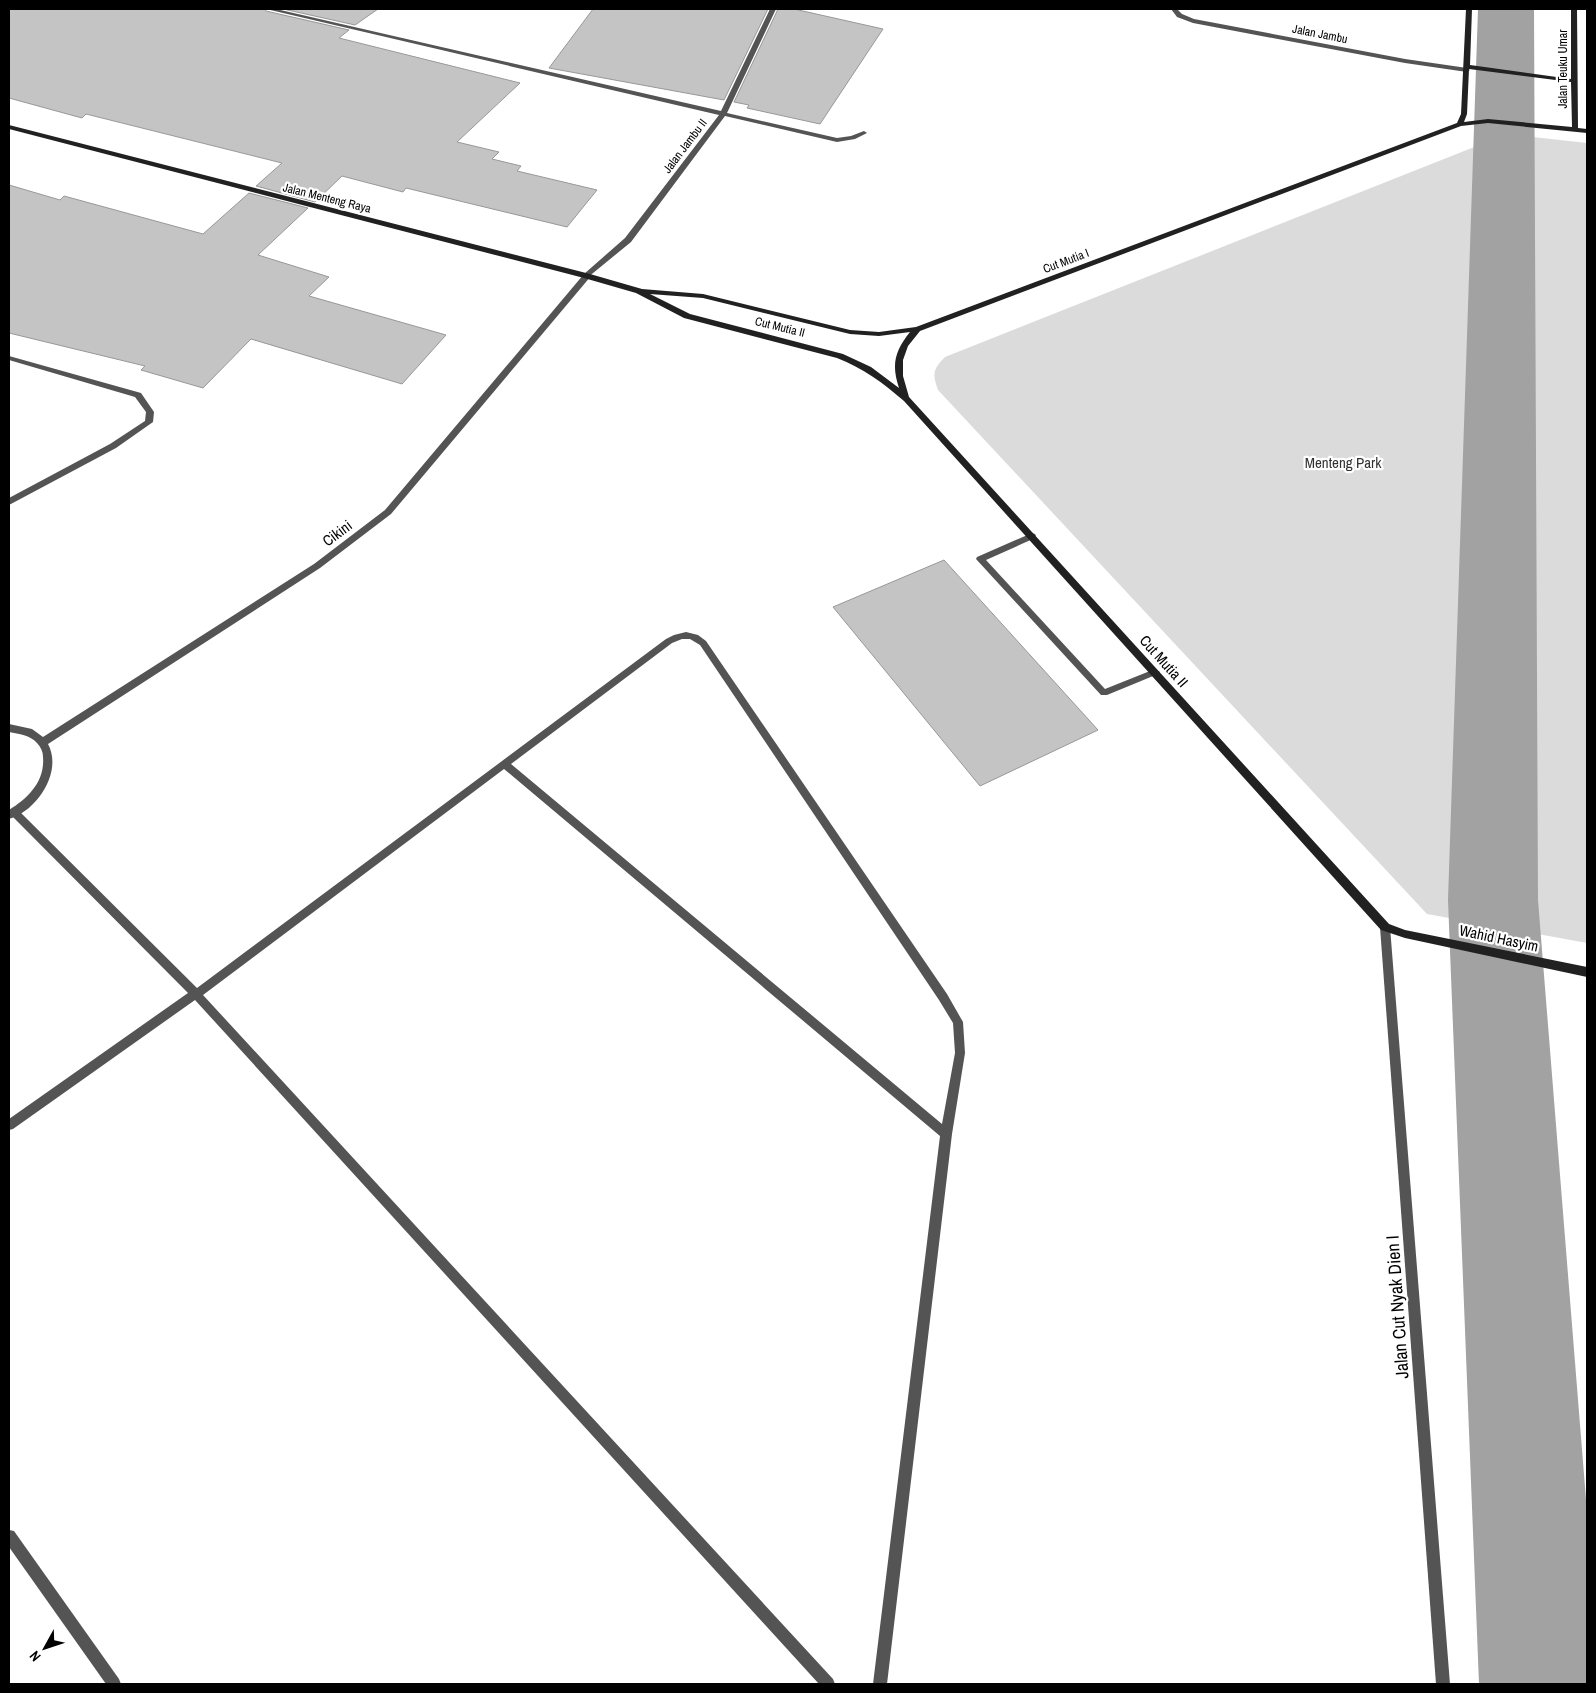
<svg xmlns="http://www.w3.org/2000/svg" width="1596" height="1693" font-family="'Archivo Narrow',sans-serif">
  <rect width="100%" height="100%" fill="#fff"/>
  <path fill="#dbdbdb" d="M1507,134L1587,143V943L1427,914L938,390C932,374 933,369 945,357Z"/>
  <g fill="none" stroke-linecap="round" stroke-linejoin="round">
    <path fill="#a2a2a2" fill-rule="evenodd" d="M1478,9H1534L1538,900L1587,1512V1684H1479L1448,900Z"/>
  </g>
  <g fill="#c4c4c4" stroke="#989898">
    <path d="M9,9H264L266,11L349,30L339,38L520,83L457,142L499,152L492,159L521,166L517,171L597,190L567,227L406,188L403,192L342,176L315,202L256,186L282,163L86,114L82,118L9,98Z"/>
    <path d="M283,9H378L355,25Z"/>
    <path d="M593,9H768L724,100L549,68Z"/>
    <path d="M778,9H794L883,29L820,124L747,108L749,105L734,102Z"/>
    <path d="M9,185L60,200L64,196L203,234L249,193L308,208L258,255L329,277L309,296L446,335L402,384L251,339L203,388L141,370L145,366L9,333Z"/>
    <path d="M944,560L1098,730L980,786L833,607Z"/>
  </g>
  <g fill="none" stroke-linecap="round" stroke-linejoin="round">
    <path fill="#545454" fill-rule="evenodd" d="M1032,533L1035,534L1036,536L1035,538L986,560L1105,689L1155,669L1160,672L1158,674L1107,695H1101L976,559L977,557Z"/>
    <g fill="#545454" fill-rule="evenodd">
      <path d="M266,9H276L721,111L770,9H776L727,113L837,138L851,136L864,131L867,133L855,139L837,142L725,116L631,242L587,278L583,276L584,274L625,238L719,115Z"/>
      <path d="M1171,9H1177L1182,14L1194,19L1405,59L1467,68L1470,70L1467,72L1405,63L1193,23L1177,17Z"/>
      <path d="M9,356L141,393L154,412L153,422L116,448L9,505V498L110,444L145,421L146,412L135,397L9,360Z"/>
      <path d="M686,632L698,635L706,641L947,994L963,1022L965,1053L952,1134L887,1684H873L940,1136L504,769L203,995L833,1679L835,1684H819L195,1000L13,1129L9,1130V1119L188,993L11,815L9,812L11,809H17L197,988L666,639L674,635ZM690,639L700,645L939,1000L953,1023L955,1053L942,1124L511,764L672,643L682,639Z"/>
      <path d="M1385,923L1389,924L1390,927L1450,1684H1436L1380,927L1381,924Z"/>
      <path d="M9,1530L14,1531L119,1679L121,1684H106L9,1547Z"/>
    </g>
    <path fill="#545454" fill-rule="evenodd" d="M584,274H587L591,276L391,514L320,568L48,744C63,772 37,811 9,819V810C28,798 45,782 43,757C43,752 41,747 37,743C30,735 19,734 9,732V724L32,729L43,737L314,564L385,510Z"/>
    <path fill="#212121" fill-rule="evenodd" d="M1466,9H1472L1470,65L1571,79V9H1577L1578,128L1587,129V133L1488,123L1461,126L920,331L908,346L903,360V376L909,397L1389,924L1405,930L1587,967V977L1405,938L1381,930L904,401C883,383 863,368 837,358L684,318L636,293L584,278L9,129V125L590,274L642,289L703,294L850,330L879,332L916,327L1457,123L1461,114ZM1469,69L1571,82L1572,127L1488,119L1464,122L1467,114ZM650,294L703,298L850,334L879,336L910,332C895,351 891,364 899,388L871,367L843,354L690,314Z"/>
  </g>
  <g text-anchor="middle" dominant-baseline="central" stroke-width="4.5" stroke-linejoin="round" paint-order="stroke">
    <g font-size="12" fill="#000" stroke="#fff">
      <text transform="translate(1320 34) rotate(11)">Jalan Jambu</text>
      <text transform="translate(1563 69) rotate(-90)">Jalan Teuku Umar</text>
      <text transform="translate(685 146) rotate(-53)">Jalan Jambu II</text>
      <text transform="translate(327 198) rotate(14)">Jalan Menteng Raya</text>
      <text transform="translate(1066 261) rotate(-21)">Cut Mutia I</text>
      <text transform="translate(780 327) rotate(14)">Cut Mutia II</text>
    </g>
    <g font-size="15" fill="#323232" stroke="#fff">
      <text x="1343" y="462">Menteng Park</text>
    </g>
    <g font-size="15" fill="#000" stroke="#fff">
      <text transform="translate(337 533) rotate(-37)">Cikini</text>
      <text transform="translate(1164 661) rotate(48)">Cut Mutia II</text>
      <text transform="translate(1499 938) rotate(12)">Wahid Hasyim</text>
    </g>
    <g font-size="18" fill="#000" stroke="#fff">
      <text transform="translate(1397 1307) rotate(-94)">Jalan Cut Nyak Dien I</text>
    </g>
  </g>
  <rect width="1596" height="1693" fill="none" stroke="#000000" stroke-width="20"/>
  <g transform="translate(45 1648) rotate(230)" stroke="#ffffff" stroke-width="4" paint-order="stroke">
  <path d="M0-4L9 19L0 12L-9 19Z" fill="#000000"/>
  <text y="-8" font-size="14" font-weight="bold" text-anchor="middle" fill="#000000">N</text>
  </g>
</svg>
